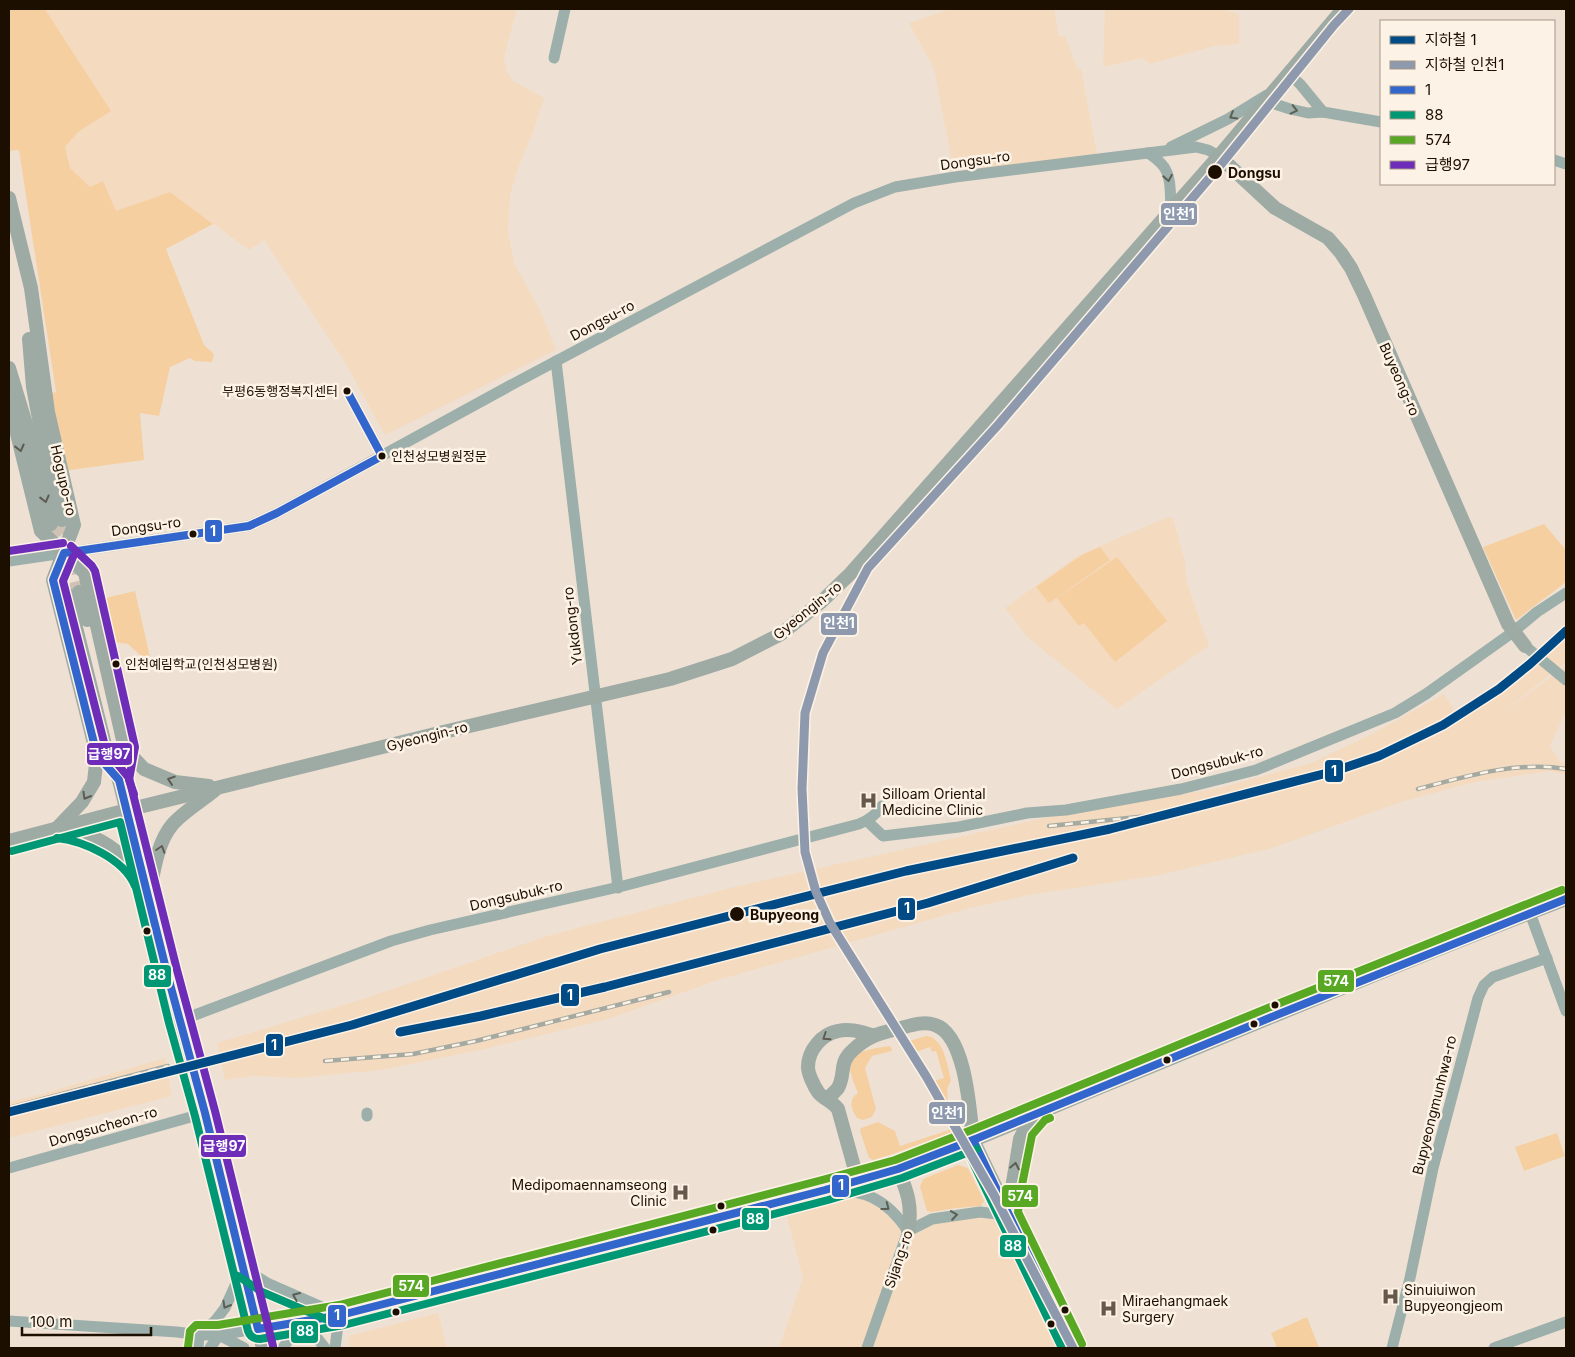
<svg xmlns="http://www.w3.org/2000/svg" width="1575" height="1357" font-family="Inter,'Noto Sans KR',sans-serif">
  <rect width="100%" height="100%" fill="#eee1d4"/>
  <g fill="#f4dabf">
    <path d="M47,9H517L504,57L507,72L513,81L544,98L533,132L517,171L510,195L508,233L515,265L540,310L556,350L385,435L346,364L264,240L249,250L170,192L116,211L103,181L90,187L70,168L65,147L78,132L111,111L45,10Z"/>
    <path d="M950,9H1054L1059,36H1065L1077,68L1081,69L1098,159L955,177L934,69L909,23Z"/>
    <path d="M1105,9H1222L1239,14V44L1214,46L1150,64L1143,58L1103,67Z"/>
    <path d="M1168,517L1173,518L1185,562L1187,583L1209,646L1117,709L1028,638L1005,608L1079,555Z"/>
    <path d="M1566,624V662L1495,718L1566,666V711L1550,746L1561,763L1566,764V775L1550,771L1475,782L1404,801L1272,848L1160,875L1029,895L970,908L718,980L608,1019L480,1050L381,1070L297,1078L253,1076L225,1080L217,1043L363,999L547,936L734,887L1058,815L1219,788L1311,763L1370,735L1444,694L1455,712L1466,707L1506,680Z"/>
    <path d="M165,1058L172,1096L9,1138V1102L42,1094Z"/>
    <path d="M858,1191L908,1231L953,1215L1011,1221L1073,1348H779L803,1278L783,1201Z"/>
    <path d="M438,1313L447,1348H349V1336Z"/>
  </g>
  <g fill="#f6cfa1">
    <path d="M9,9H47L46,11L111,111L78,132L65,147L70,168L90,187L103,181L116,211L170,192L213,224L166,249L204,345L214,354L212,362L195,361L190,358L170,367L159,416L140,413L144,460L63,471L48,394L56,392L19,150L9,151Z"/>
    <path d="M1544,524L1566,550V582L1516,620L1483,547Z"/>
    <path d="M1100,547L1110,560L1049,603L1036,587L1082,555Z"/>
    <path d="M1117,557L1167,621L1115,662L1084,623L1079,626L1057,598Z"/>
    <path d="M135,591L152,666L128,644L115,642L105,598Z"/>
    <path d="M926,1036C944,1037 947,1065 951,1080L947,1089L948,1101L943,1103L932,1081L944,1078L936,1051L932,1052L930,1047L916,1052L909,1047V1041Z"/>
    <path d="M889,1046L891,1047L892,1051L872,1056L865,1068L876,1109L872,1117L863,1120L857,1118C851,1109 848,1099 858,1093C855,1085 850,1075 850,1066C850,1050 878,1048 889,1046Z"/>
    <path d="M952,1114L956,1124L952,1132L893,1154L873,1160L869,1158L860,1131L861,1128L878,1122L895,1131L900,1146L949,1130Z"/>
    <path d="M1557,1133L1565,1156L1524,1171L1515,1147Z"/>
    <path d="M958,1165L968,1168L984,1201L981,1206L956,1208L932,1212L927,1211L920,1187L923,1179Z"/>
    <path d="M1307,1317L1319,1348H1277L1271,1333Z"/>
  </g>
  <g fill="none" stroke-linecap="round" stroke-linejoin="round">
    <g stroke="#cfc2b4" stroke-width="14" stroke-dasharray="14 7" stroke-linecap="butt">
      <path d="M62,520L79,592"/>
      <path d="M51,524L68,595"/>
    </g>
    <g stroke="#9cafaa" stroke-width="11">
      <path d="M554,58L565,9"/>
      <path d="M1289,74L1300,84L1323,112"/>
      <path d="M1266,101L1290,109L1308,113L1323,112L1381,122"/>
      <path d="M1171,147L1228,119L1267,95"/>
      <path d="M1148,153C1154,157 1160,161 1164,167C1172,178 1170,198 1171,211"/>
      <path d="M1554,160L1566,164"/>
      <path d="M556,361L618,888"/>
      <path d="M9,561L249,526L277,513L513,384L854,203L895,187L955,177L1196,147L1208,150L1219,156"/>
      <path d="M1525,646L1566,680"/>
      <path d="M867,821L883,836L959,827L1027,813L1066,810L1181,789L1256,770L1395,713L1426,694L1513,632L1537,612L1566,593"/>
      <path d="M1530,913L1566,1011"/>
      <path d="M179,1021L391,941L430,930L623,886L859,824C869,820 876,815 882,806"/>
      <path d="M367,1113V1116"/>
      <path d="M9,1168L205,1113"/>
      <path d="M825,1190C864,1189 886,1198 908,1231"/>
      <path d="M908,1231L932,1219L980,1212L997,1214L1011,1221"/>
      <path d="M9,1321L177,1332L199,1335H219L341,1315L758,1208"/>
      <path d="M300,1322L313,1333L325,1348"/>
      <path d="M219,1335L244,1348"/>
      <path d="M198,1348L199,1335L215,1321L225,1308L243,1268L267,1283L340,1315"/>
      <path d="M210,1348L219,1335"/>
      <path d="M283,1348L300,1322"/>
      <path d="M335,1348L337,1332L341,1315"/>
      <path d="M867,1348L908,1231"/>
      <path d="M1392,1348L1410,1278L1433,1168L1478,998L1484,985L1493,977L1547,958"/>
      <path d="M1494,1348L1566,1322"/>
    </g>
    <g stroke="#9eaaa4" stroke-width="14">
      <path d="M1219,156L1275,208L1328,238L1341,253L1351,268L1364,295L1508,624L1525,646"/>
      <path d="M9,198L31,288L48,412L74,525L53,580L97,755L94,782L82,802L57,828"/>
      <path d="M29,339L33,387L45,451L62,520"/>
      <path d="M9,368L26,424L51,524"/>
      <path d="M9,401L41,531L85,573L125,749L119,780"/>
      <path d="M79,592L87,620"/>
      <path d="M68,595L107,753L119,780L167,973L205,1113L263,1348"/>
      <path d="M125,749L144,769L175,782L209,786"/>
      <path d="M59,828C68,830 77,832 86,835C108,841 127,860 143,876"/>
      <path d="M9,841L127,810L435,734L670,679L732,659L781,634L821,602L851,573L1219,156L1343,9"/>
      <path d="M149,894C154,872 157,843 172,825C183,812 202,801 215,790"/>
      <path d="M872,1035C861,1032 850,1028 838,1031C822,1034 808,1050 808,1067C808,1074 814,1086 818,1092C822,1098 832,1101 838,1109L858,1181C943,1156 1025,1118 1108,1084C1260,1022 1412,958 1566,899"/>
      <path d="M827,1099C831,1095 835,1092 838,1088C846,1074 838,1063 853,1050C869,1035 881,1033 901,1028C912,1025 924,1021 935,1025C966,1035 970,1112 973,1140L1073,1348"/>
      <path d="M898,1169C907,1191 913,1206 908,1231"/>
      <path d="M758,1208L825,1190"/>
      <path d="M1008,1213L1020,1139L1027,1125L1036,1115"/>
    </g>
    <defs>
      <g id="rail">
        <path d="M1418,789C1467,776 1516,761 1566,769"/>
        <path d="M1049,826L1148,816L1201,807"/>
        <path d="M325,1061L413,1054L476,1041L669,992"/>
        <path d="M9,1108L168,1066"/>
      </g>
    </defs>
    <use href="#rail" stroke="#a4a9a1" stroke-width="4.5"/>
    <use href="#rail" stroke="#fcf2e5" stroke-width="2.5" stroke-dasharray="8" stroke-linecap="butt"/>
    <defs>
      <g id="bus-1">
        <path d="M347,391L382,456L277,513L249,526L64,553L53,580L97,755L119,780L167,973L205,1113L258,1329L341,1315L825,1190L898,1169L973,1140L1279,1014L1566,899"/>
        <path d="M973,1140L1073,1348"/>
      </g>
      <g id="bus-2">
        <path d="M57,838C84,841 124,859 135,886"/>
        <path d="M12,851L120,822L169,1023L195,1116L248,1331C250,1337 254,1339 260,1339L344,1325L828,1200L902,1178L977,1149"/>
        <path d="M964,1144L1062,1348"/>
        <path d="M238,1276L262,1292L337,1324"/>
      </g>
      <g id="bus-3">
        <path d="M1050,1118L1045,1120L1032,1135L1022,1185L1018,1212L1082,1344"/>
        <path d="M188,1347L190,1331L196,1325H218L339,1305L822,1180L895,1160L969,1131L1275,1005L1562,890"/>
      </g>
      <g id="bus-4">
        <path d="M71,546L92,566L95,571L135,747L129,780L134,794"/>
        <path d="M9,551L63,543"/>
        <path d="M73,557L63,581L106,750L129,778L177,970L215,1111L273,1346"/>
      </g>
    </defs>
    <use href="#bus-1" stroke="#fcf2e5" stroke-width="11"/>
    <use href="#bus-2" stroke="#fcf2e5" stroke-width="11"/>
    <use href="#bus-3" stroke="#fcf2e5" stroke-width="11"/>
    <use href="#bus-4" stroke="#fcf2e5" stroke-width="11"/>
    <use href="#bus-1" stroke="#36c" stroke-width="8"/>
    <use href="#bus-2" stroke="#009775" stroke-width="8"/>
    <use href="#bus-3" stroke="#58a823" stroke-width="8"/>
    <use href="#bus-4" stroke="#6e2db9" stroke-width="8"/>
    <defs>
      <g id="metro-1">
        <path d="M400,1032L481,1016L605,987L928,903L1073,858"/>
        <path d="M9,1112L352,1025L600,949L906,871L1110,829L1335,771L1379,756L1443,725L1499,689L1530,664L1566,631"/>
      </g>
      <path id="metro-2" d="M1073,1348L994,1195L926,1076L830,923L816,892L805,852L802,789L805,713L823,653L868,568L998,425L1219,167L1334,25L1349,9"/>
    </defs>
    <use href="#metro-1" stroke="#fcf2e5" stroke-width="12"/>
    <use href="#metro-2" stroke="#fcf2e5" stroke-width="12"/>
    <use href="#metro-1" stroke="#004a85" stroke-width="9"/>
    <use href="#metro-2" stroke="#8e99ad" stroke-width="9"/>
  </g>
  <defs><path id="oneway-chevron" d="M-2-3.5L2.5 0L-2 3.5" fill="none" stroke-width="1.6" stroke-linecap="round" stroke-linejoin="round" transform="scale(1.25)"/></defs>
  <g stroke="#5c5f55">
    <use href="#oneway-chevron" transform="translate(1294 110) rotate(13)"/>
    <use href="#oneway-chevron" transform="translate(1233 116) rotate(149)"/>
    <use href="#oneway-chevron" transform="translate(1168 178) rotate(80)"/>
    <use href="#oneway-chevron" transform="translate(886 1207) rotate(37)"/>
    <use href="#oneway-chevron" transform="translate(954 1215) rotate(-8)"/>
    <use href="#oneway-chevron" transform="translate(296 1296) rotate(-157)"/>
    <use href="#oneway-chevron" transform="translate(226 1305) rotate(120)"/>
  </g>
  <g stroke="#5e5c52">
    <use href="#oneway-chevron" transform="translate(20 448) rotate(76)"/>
    <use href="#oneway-chevron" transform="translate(45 499) rotate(76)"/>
    <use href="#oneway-chevron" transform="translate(171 780) rotate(-162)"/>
    <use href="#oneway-chevron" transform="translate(86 796) rotate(120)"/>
    <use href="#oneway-chevron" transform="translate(161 849) rotate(-72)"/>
    <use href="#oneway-chevron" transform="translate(826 1037) rotate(146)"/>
    <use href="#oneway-chevron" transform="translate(1015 1166) rotate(-79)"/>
  </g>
  <defs>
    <symbol id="hospital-bare" viewBox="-9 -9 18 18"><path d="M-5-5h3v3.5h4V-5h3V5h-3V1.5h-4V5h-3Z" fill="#66584a" stroke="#fcf2e5" stroke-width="2.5" paint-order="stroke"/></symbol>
  </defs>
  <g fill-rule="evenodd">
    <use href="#hospital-bare" x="856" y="788" width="25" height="25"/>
    <use href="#hospital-bare" x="668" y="1180" width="25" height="25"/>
    <use href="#hospital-bare" x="1378" y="1284" width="25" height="25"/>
    <use href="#hospital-bare" x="1096" y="1296" width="25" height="25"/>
  </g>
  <g fill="#1d0f00" stroke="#fcf2e5" stroke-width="2">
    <circle cx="1215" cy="172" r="8"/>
    <circle cx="347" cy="391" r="4.5"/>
    <circle cx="382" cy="456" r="4.5"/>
    <circle cx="193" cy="534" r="4.5"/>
    <circle cx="116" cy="664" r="4.5"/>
    <circle cx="737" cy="914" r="8"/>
    <circle cx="147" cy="931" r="4.5"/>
    <circle cx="1275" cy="1005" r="4.5"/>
    <circle cx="1254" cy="1024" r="4.5"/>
    <circle cx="1167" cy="1060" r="4.5"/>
    <circle cx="721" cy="1206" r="4.5"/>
    <circle cx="713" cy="1230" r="4.5"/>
    <circle cx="1065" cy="1310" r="4.5"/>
    <circle cx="396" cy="1312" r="4.5"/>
    <circle cx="1051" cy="1324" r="4.5"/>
  </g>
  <g text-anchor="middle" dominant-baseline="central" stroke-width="5" stroke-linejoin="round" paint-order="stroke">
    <g font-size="13" fill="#1d0f00" stroke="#fcf2e5" text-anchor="start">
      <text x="338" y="391" text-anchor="end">부평6동행정복지센터</text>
      <text x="391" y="456">인천성모병원정문</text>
      <text x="125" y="664">인천예림학교(인천성모병원)</text>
    </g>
    <g font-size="14" fill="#1d0f00" stroke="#fcf2e5">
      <text transform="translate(975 160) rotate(-8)">Dongsu-ro</text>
      <text transform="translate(602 320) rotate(-28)">Dongsu-ro</text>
      <text transform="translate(1400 379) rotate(66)">Buyeong-ro</text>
      <text transform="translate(64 480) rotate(77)">Hogupo-ro</text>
      <text transform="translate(146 526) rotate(-8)">Dongsu-ro</text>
      <text transform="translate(807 610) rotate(-39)">Gyeongin-ro</text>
      <text transform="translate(572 626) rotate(-97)">Yukdong-ro</text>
      <text transform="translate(427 736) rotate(-14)">Gyeongin-ro</text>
      <text transform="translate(1217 762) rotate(-15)">Dongsubuk-ro</text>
      <text transform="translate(516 895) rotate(-13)">Dongsubuk-ro</text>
      <text transform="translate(1434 1105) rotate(-76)">Bupyeongmunhwa-ro</text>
      <text transform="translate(103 1126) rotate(-16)">Dongsucheon-ro</text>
      <text transform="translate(898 1259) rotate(-71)">Sijang-ro</text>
    </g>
    <g font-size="14" font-weight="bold" fill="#1d0f00" stroke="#fcf2e5" text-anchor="start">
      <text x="1228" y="172">Dongsu</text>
      <text x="750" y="914">Bupyeong</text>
    </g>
    <g font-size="14" fill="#1d0f00" stroke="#fcf2e5" text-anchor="start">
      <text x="882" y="793">Silloam Oriental<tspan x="882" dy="16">Medicine Clinic</tspan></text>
      <text x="667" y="1184" text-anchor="end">Medipomaennamseong<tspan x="667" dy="16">Clinic</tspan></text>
      <text x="1404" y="1289">Sinuiuiwon<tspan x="1404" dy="16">Bupyeongjeom</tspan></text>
      <text x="1122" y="1300">Miraehangmaek<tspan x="1122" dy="16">Surgery</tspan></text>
    </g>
  </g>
  <g stroke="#fcf2e5" stroke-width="2">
    <rect x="1160" y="202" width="38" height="24" rx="5" fill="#8e99ad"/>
    <rect x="204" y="519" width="19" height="24" rx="5" fill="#36c"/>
    <rect x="820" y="612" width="38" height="24" rx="5" fill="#8e99ad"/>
    <rect x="86" y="742" width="47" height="24" rx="5" fill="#6e2db9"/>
    <rect x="1324" y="759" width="20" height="24" rx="5" fill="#004a85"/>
    <rect x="897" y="897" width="19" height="24" rx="5" fill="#004a85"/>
    <rect x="143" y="964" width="29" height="24" rx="5" fill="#009775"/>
    <rect x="1317" y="969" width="38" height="24" rx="5" fill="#58a823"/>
    <rect x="560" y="983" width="20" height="24" rx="5" fill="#004a85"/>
    <rect x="265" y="1033" width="19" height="24" rx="5" fill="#004a85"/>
    <rect x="928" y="1101" width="38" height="24" rx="5" fill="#8e99ad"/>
    <rect x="200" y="1134" width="47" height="24" rx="5" fill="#6e2db9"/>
    <rect x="831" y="1174" width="19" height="24" rx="5" fill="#36c"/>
    <rect x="1001" y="1184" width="38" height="24" rx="5" fill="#58a823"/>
    <rect x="741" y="1207" width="29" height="24" rx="5" fill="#009775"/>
    <rect x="999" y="1234" width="28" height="24" rx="5" fill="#009775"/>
    <rect x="392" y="1274" width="38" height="24" rx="5" fill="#58a823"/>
    <rect x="327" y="1304" width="20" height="24" rx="5" fill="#36c"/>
    <rect x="290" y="1320" width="29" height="24" rx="5" fill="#009775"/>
  </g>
  <g font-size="14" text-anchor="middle" font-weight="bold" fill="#fff">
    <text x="1179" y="219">인천1</text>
    <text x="213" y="536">1</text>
    <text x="839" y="628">인천1</text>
    <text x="109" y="759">급행97</text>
    <text x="1334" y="776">1</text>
    <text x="907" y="913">1</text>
    <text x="157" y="980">88</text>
    <text x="1336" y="986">574</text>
    <text x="570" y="1000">1</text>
    <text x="274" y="1050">1</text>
    <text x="947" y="1118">인천1</text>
    <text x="224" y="1151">급행97</text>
    <text x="841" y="1190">1</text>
    <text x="1020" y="1201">574</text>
    <text x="755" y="1224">88</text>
    <text x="1013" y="1251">88</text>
    <text x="411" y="1291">574</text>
    <text x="337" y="1320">1</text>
    <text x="305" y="1336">88</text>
  </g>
  <rect width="1575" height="1357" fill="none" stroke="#1d0f00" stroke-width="20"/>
  <rect x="1380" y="20" width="175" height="165" fill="#fcf2e5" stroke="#a39789"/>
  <rect x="1390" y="36" width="25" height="8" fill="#004a85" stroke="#a39789"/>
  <text x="1425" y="45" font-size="15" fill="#1d0f00">지하철 1</text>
  <rect x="1390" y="61" width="25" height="8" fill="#8e99ad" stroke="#a39789"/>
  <text x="1425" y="70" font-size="15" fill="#1d0f00">지하철 인천1</text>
  <rect x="1390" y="86" width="25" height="8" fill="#3366cc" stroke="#a39789"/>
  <text x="1425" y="95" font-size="15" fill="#1d0f00">1</text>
  <rect x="1390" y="111" width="25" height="8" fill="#009775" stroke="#a39789"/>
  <text x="1425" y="120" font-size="15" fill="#1d0f00">88</text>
  <rect x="1390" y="136" width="25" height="8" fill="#58a823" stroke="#a39789"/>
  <text x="1425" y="145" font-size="15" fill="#1d0f00">574</text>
  <rect x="1390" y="161" width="25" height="8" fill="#6e2db9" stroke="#a39789"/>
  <text x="1425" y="170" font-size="15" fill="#1d0f00">급행97</text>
  <path d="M22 1327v8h129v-8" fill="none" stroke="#1d0f00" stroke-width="2.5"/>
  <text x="30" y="1327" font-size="15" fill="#1d0f00" stroke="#fcf2e5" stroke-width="4" paint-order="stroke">100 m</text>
</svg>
